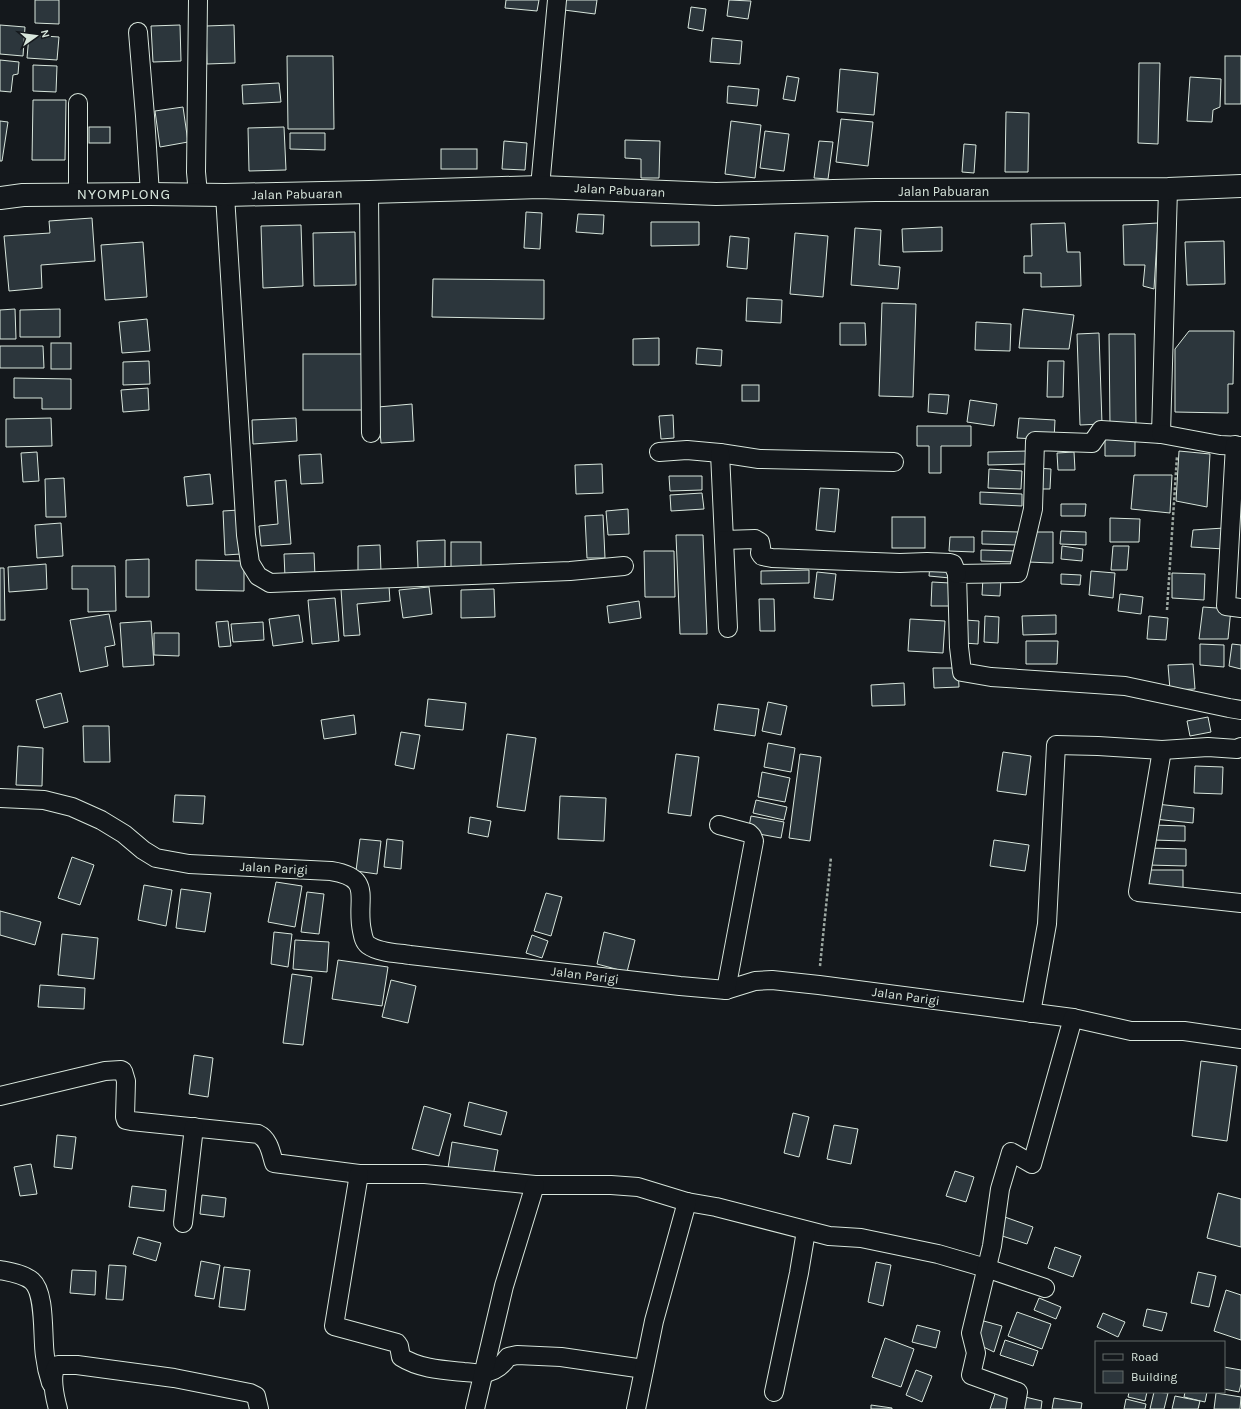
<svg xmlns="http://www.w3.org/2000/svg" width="1241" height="1409" font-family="Karla,sans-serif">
  <rect width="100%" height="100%" fill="#14181c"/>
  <g fill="#2c363c" stroke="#d8e6dc">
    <path d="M35,0H59V24L35,23Z"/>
    <path d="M506,0H539L537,11L505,8Z"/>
    <path d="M566,0H597L595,14L564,10Z"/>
    <path d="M729,0L751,1L748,19L727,16Z"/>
    <path d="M691,7L706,9L703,31L688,28Z"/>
    <path d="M0,25L25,27L23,56L0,54Z"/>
    <path d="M180,25L181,61L153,62L151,26Z"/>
    <path d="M234,25L235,63L207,64L206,26Z"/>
    <path d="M29,35L59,37L57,60L27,58Z"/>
    <path d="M712,38L742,41L740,64L710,62Z"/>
    <path d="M287,56H333L334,129H288Z"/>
    <rect x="1225" y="56" width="16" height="48"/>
    <path d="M0,60L19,62L18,74L13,75L11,92L0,91Z"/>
    <path d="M1139,63H1160L1158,144L1138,143Z"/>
    <path d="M33,65L57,66L56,92L33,91Z"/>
    <path d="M840,69L878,73L874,115L837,112Z"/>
    <path d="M787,76L799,78L795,101L783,99Z"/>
    <path d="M1190,77L1221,79L1220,107L1213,110L1212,122L1187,121Z"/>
    <path d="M279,83L281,102L243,104L242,85Z"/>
    <path d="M728,86L759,89L757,106L727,103Z"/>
    <path d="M33,100H66L65,160H32Z"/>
    <path d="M183,107L188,142L160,147L155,111Z"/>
    <path d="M1006,112L1029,113L1028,172H1005Z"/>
    <path d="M841,119L873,122L868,166L836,162Z"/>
    <path d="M0,121L8,122L2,161H0Z"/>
    <path d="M731,121L761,125L755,178L725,174Z"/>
    <rect x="89" y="127" width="21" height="16"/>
    <path d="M284,127L286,170L249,171L248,128Z"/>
    <path d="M765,131L789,134L784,171L760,168Z"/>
    <path d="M290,133H325V150L290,149Z"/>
    <path d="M625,140L660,141L659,178H641V159L625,158Z"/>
    <path d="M504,141L527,143L525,170L502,169Z"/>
    <path d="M819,141L833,142L828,179L814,178Z"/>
    <path d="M964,144L976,145L974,173L962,172Z"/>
    <rect x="441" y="149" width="36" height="20"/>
    <path d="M526,212L542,213L540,249L524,248Z"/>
    <path d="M578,214L604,215L603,234L576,232Z"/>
    <path d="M92,218L95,261L41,265L42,288L9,291L4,236L50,233L49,221Z"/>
    <path d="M651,222H699V245L651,246Z"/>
    <path d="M1065,223L1067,252H1080L1081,286L1041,287V273H1024V256H1032L1031,224Z"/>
    <path d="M1158,223L1154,289L1143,286L1145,265H1124L1123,225Z"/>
    <path d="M301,225L303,286L263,288L261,226Z"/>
    <path d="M942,227V251L903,252L902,229Z"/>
    <path d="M855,228L881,230L879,265L900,267L898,289L851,285Z"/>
    <path d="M355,232L356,285L314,286L313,233Z"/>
    <path d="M795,233L828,236L823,297L790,294Z"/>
    <path d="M730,236L749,238L747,269L727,267Z"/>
    <path d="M1224,241L1225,284L1187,285L1185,242Z"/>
    <path d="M143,242L147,297L105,300L101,245Z"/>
    <path d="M433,279L544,280V319L432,317Z"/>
    <path d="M747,298L782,300L781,323L746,321Z"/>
    <path d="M882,303L916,304L913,397L879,396Z"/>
    <path d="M15,309L16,339H0V310Z"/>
    <path d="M60,309V337H20V310Z"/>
    <path d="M1023,309L1074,315L1069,349L1019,348Z"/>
    <path d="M147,319L150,351L122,353L119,322Z"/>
    <path d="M976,322L1011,324L1010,351L975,350Z"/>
    <path d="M840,323H865L866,345H840Z"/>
    <path d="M1189,331H1234L1233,384H1228V413L1175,412V349Z"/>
    <path d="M1099,333L1102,424L1080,425L1077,334Z"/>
    <path d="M1109,334H1135L1136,426H1110Z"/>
    <path d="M659,338V365H633V339Z"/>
    <rect x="51" y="343" width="20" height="26"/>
    <path d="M0,346H43L44,368H0Z"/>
    <path d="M697,348L722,350L721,366L696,364Z"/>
    <rect x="303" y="354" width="61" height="56"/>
    <path d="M149,361L150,384L123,385V362Z"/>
    <path d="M1048,361H1064L1063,397H1047Z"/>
    <path d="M14,378L71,379V409H42V398H14Z"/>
    <rect x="742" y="385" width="17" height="16"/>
    <path d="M148,388L149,410L123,412L121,390Z"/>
    <path d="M929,394L949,395L947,414L928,412Z"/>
    <path d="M970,400L997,404L994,426L967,422Z"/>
    <path d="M412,404L414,441L381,443L378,407Z"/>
    <path d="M673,415L674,438L661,439L659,416Z"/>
    <path d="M51,418L52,446L6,447V419Z"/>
    <path d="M296,418L297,441L253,444L252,420Z"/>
    <path d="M1019,418L1055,420L1054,440L1017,438Z"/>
    <path d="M917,426H971V446H941V473H929V446H917Z"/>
    <path d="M1105,435L1135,436V456H1105Z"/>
    <path d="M1028,451V464L988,465V452Z"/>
    <path d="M1179,451L1210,454L1207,507L1176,501Z"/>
    <path d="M37,452L39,481L23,482L21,453Z"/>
    <path d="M1074,452L1075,470H1058L1057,453Z"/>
    <path d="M321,454L323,483L301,484L299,455Z"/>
    <path d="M602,464L603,493L576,494L575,465Z"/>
    <path d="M1036,468L1051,469L1050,489H1035Z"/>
    <path d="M989,469L1022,471L1021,489L988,488Z"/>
    <path d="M210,474L213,504L187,506L184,477Z"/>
    <path d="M1134,475H1172L1170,513L1131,509Z"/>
    <path d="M669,476H702V490L670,491Z"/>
    <path d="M64,478L66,517H46L45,479Z"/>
    <path d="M286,480L291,544L261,546L259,526L278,524L275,481Z"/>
    <path d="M820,488L839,489L835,532L816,530Z"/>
    <path d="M980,492L1022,494V506L980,504Z"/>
    <path d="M702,493L704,509L671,511L670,495Z"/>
    <path d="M1061,504H1086L1085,516H1061Z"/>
    <path d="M628,509L629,534L608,535L606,511Z"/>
    <path d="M239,510L241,554L225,555L223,511Z"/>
    <path d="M603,515L605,558H587L585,516Z"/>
    <rect x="892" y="517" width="33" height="31"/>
    <path d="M1110,518L1140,519L1139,542H1110Z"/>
    <path d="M61,523L63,556L37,558L35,525Z"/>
    <path d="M1224,528V549L1191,547L1193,530Z"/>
    <path d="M982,531L1019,532L1018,545L982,544Z"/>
    <path d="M1061,531L1086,532V545L1060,544Z"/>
    <path d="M1028,532H1053V563L1028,562Z"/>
    <path d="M676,535H703L707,634H680Z"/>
    <path d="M950,537H974V552L949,551Z"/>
    <path d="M445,540V568H418L417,541Z"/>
    <rect x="451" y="542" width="30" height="25"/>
    <path d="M380,545L381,572L358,573V546Z"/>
    <path d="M1062,546L1083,549L1082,561L1061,559Z"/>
    <path d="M1113,546H1129L1127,570H1111Z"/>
    <path d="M981,550L1016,551V562L981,561Z"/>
    <path d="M644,551H674L675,597H645Z"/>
    <path d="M314,553L315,576L285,577L284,554Z"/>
    <path d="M149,559V597H126V560Z"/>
    <path d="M196,560L244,561V591L196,590Z"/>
    <path d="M46,564L47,589L9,592L8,567Z"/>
    <path d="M930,565L951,567L950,578L929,576Z"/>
    <path d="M72,566H115L116,611L88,612V589H72Z"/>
    <path d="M0,568H4L5,620H0Z"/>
    <path d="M809,570V583L761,584V571Z"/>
    <path d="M1091,571L1115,573L1113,598L1089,595Z"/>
    <path d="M817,572L836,574L833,600L814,598Z"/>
    <path d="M1172,573L1205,574L1204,600L1172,598Z"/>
    <path d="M1061,574L1081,575L1080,585L1061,584Z"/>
    <path d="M983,577L1001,578L1000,596L982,595Z"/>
    <path d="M932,582L950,583L949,606H931Z"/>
    <path d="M389,586L390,601L357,604L360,635L344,636L341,589Z"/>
    <path d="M429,587L432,614L403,618L399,590Z"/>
    <path d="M494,589L495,617L461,618V590Z"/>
    <path d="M1120,594L1143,597L1141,614L1118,611Z"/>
    <path d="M335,598L339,641L312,644L308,600Z"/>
    <path d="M759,599H774L775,631H760Z"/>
    <path d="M639,601L641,618L609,623L607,606Z"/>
    <path d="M1203,607L1231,609L1228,639H1199Z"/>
    <path d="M109,614L115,645L105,647L108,666L80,672L70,620Z"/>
    <path d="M299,615L303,642L273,646L269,619Z"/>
    <path d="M1056,615V634L1023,635L1022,616Z"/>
    <path d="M985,616L999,617L998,643L984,642Z"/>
    <path d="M1149,616L1168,618L1166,640L1147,639Z"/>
    <path d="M910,619L945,621L943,653L908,651Z"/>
    <path d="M965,620L979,621L978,644L964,643Z"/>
    <path d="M151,621L154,665L123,667L120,623Z"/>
    <path d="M228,621L231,646L219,647L216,622Z"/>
    <path d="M263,622L264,640L233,642L231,624Z"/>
    <path d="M154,633H179V656L154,655Z"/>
    <path d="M1026,641H1058L1057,664H1026Z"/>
    <path d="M1200,644L1224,645V667L1200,665Z"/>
    <path d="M1232,644L1241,645V669L1229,666Z"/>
    <path d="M1193,664L1195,689L1170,690L1168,665Z"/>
    <path d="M933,668H958L959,687L934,688Z"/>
    <path d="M904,683L905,705L872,706L871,685Z"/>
    <path d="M61,693L68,722L44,728L36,700Z"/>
    <path d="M428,699L466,703L463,730L425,726Z"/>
    <path d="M768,702L787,706L781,735L762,731Z"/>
    <path d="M718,704L759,709L755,736L714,730Z"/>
    <path d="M354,715L356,734L324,739L321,720Z"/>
    <path d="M1208,717L1211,732L1190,736L1187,721Z"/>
    <path d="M83,726H109L110,762H84Z"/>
    <path d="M401,732L420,735L414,769L395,765Z"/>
    <path d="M507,734L536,738L525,811L497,807Z"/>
    <path d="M768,743L795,748L791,772L764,767Z"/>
    <path d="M18,746L43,748L42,786L16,785Z"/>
    <path d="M1003,752L1031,756L1026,795L997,791Z"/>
    <path d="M676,754L699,757L691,816L668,813Z"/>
    <path d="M800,754L821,757L810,841L789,838Z"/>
    <path d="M1195,766L1223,767L1222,794L1194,793Z"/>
    <path d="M762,772L790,778L785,802L758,797Z"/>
    <path d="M175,795L205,796L203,824L173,822Z"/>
    <path d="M560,796L606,798L604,841L558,839Z"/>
    <path d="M756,800L787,807L784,820L753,813Z"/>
    <path d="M1156,804L1194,808L1193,823L1154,819Z"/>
    <path d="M751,816L784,822L781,838L748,832Z"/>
    <path d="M470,817L491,821L488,837L468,833Z"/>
    <path d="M1153,825L1185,826V841L1153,840Z"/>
    <path d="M360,839L381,841L377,874L356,871Z"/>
    <path d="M387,839L403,841L401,869L384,867Z"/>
    <path d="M994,840L1029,845L1025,871L990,866Z"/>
    <path d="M1149,848L1186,849V866L1148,865Z"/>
    <path d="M72,857L94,865L80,905L58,898Z"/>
    <rect x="1144" y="870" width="39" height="21"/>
    <path d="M276,882L302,886L295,927L268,922Z"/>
    <path d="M144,885L172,890L166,926L138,920Z"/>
    <path d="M181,889L211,893L205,932L176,928Z"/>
    <path d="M307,892L324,894L319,934L301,932Z"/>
    <path d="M546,893L562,897L551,936L534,931Z"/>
    <path d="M0,911L41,922L35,945L0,935Z"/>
    <path d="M274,932L292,934L288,967L271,964Z"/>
    <path d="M604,932L635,940L627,972L597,964Z"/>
    <path d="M62,934L98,938L94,979L58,975Z"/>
    <path d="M532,935L548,941L542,958L526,953Z"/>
    <path d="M295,940L329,942L327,972L293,969Z"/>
    <path d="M338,960L388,967L382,1006L332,999Z"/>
    <path d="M292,974L312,977L303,1045L283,1043Z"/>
    <path d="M391,980L416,986L408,1023L382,1017Z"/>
    <path d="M40,985L85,988L84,1009L38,1007Z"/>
    <path d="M194,1055L213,1058L208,1097L189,1094Z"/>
    <path d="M1201,1061L1237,1066L1227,1141L1192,1136Z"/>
    <path d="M469,1102L507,1112L501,1135L464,1126Z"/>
    <path d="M424,1106L451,1114L439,1156L412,1149Z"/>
    <path d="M793,1113L809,1117L799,1157L784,1153Z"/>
    <path d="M834,1125L858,1129L851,1164L827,1159Z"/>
    <path d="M57,1135L76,1137L72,1169L54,1167Z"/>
    <path d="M452,1142L498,1150L493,1176L448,1168Z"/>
    <path d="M31,1164L37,1194L20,1196L14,1167Z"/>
    <path d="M955,1171L974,1177L966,1202L946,1196Z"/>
    <path d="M132,1186L166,1190L164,1211L129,1207Z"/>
    <path d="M1218,1193L1241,1199V1247L1207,1238Z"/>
    <path d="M202,1195L226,1198L224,1217L200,1214Z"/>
    <path d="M1002,1216L1033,1227L1027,1244L996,1234Z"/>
    <path d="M138,1237L161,1243L156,1261L133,1254Z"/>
    <path d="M1055,1247L1081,1256L1073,1277L1048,1268Z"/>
    <path d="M201,1261L220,1265L214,1299L195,1296Z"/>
    <path d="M876,1262L891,1265L883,1306L868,1302Z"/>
    <path d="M109,1265L126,1266L123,1300L106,1299Z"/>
    <path d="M224,1267L250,1270L245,1310L219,1307Z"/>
    <path d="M72,1270L96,1271L95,1295L70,1293Z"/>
    <path d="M1198,1272L1216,1276L1209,1307L1191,1303Z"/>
    <path d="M1226,1290L1241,1295V1340L1214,1331Z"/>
    <path d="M1039,1298L1061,1307L1056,1319L1034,1310Z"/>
    <path d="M1147,1309L1167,1313L1162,1331L1143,1326Z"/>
    <path d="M1017,1312L1051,1324L1042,1349L1008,1336Z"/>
    <path d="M1103,1313L1125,1322L1118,1337L1097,1327Z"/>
    <path d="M980,1320L1002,1326L994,1352L975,1343Z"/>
    <path d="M917,1325L940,1331L936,1348L912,1342Z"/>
    <path d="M885,1338L914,1349L901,1387L872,1377Z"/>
    <path d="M1005,1340L1038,1351L1033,1366L1000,1355Z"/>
    <path d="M1224,1367L1241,1370V1384L1239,1392L1224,1389Z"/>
    <path d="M916,1370L932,1376L922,1402L906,1395Z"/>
    <path d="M997,1388L1012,1393L1007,1409H990Z"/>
    <path d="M1129,1392H1147L1145,1401L1128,1397Z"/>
    <path d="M1154,1392L1168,1393L1164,1409H1150Z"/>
    <path d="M1185,1392H1207L1205,1402L1184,1397Z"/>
    <path d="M1216,1393L1241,1397L1240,1409H1214Z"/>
    <path d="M1021,1396L1042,1401L1041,1409H1018Z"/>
    <path d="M1175,1396L1200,1401L1198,1409H1172Z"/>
    <path d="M1054,1398L1082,1403L1081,1409H1052Z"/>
    <path d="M1126,1399L1146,1404L1145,1409H1124Z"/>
    <path d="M871,1405L892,1408V1409H871Z"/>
  </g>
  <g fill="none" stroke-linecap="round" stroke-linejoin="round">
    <defs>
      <g id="street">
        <path d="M138,32L145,116L150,194"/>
        <path d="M78,103V195"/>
        <path d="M540,187L557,0"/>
        <path d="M1168,189L1161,434L1101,430L1092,443L1035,441L1033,509L1018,573L957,574L959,647L962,672L991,677L1125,686L1229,708L1241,710"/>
        <path d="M369,192L371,433"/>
        <path d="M198,194L196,172L198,0"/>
        <path d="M225,195L246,535L250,563L258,576L270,583L570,571L624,566"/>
        <path d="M1161,434L1220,445L1241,446"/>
        <path d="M1235,445L1226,606L1241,608"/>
        <path d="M659,452L687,450L720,453L759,459L894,462"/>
        <path d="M720,453L724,540L755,539L760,542L761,547L760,553L762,556L772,558L900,563L927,562L950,563L953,564L957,574"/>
        <path d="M724,540L728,628"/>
        <path d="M1162,750L1138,892L1241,903"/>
        <path d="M0,798L44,800L72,807L101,820L124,834L143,850L156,858L189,864L331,871C375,878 355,899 362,931C363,936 364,942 368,945C379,953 398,953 410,955L680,986L726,990L755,981L772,980L819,985L1073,1018L1131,1031H1184L1241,1039"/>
        <path d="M719,825L749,833L752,836L754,841L726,990"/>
        <path d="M1031,1013L1047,924L1056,745L1098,746L1162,750L1208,747L1237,749L1241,747"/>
        <path d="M0,1096L105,1071L121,1070L123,1071L126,1081L125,1117L126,1120L131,1121L258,1134C269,1139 271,1153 274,1163L359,1174H425L535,1185H611L638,1187L687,1202L716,1207L829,1236L861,1238L938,1254L986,1268L1045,1288"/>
        <path d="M359,1174L334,1326L397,1343L399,1346L401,1357C420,1369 443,1370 464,1372C470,1372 477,1374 483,1373C493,1372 502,1366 508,1357L517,1355L561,1357L644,1369"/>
        <path d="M183,1223L194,1127"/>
        <path d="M0,1270C10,1272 24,1274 32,1281C46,1293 42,1338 45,1356C46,1365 48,1374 51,1383"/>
        <path d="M774,1392L799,1273L806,1231"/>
        <path d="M58,1409C55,1398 49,1373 58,1365H77L174,1378L250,1393L256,1396L259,1409"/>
        <path d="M475,1409L504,1286L535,1185"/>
        <path d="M636,1409L654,1321L687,1202"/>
        <path d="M1015,1409L1018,1392L971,1375L976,1353L971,1333L992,1246L1000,1189L1011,1152L1032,1164L1073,1018"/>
      </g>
      <path id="secondary" d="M0,198L23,195L150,194L225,195L369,192L540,187L716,194L875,190L1168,189L1241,186"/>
    </defs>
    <use href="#street" stroke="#d8e6dc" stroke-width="20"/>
    <use href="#secondary" stroke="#d8e6dc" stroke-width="24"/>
    <g stroke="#9da8a2" stroke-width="2.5" stroke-dasharray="3 2" stroke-linecap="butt">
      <path d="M1167,610L1177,456"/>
      <path d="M820,966L831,857"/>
    </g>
    <use href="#street" stroke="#14181c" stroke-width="18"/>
    <use href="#secondary" stroke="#14181c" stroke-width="22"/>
  </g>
  <g text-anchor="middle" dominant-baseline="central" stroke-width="3" stroke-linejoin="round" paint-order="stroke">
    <g font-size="13" fill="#d8e6dc" stroke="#14181c">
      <text transform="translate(620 190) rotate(3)">Jalan Pabuaran</text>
      <text x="944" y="191">Jalan Pabuaran</text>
      <text transform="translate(297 194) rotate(-1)">Jalan Pabuaran</text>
      <text transform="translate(274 868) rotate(3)">Jalan Parigi</text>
      <text transform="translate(585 975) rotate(7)">Jalan Parigi</text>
      <text transform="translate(906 996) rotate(8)">Jalan Parigi</text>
    </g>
    <g font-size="15" letter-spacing="1" fill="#d8e6dc" stroke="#14181c">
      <text x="124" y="194">NYOMPLONG</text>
    </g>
  </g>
  <rect x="1095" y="1341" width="130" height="52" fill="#14181c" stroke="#626a69"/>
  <rect x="1103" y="1354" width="20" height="6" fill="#14181c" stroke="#626a69"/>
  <text x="1131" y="1361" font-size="12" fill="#d8e6dc">Road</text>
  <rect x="1103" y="1371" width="20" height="12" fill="#2c363c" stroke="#626a69"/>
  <text x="1131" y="1381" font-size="12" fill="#d8e6dc">Building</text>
  <g transform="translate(36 36) rotate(76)" stroke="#14181c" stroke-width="3" paint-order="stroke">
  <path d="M0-3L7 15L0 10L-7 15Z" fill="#d8e6dc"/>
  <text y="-6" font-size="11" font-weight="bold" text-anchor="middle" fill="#d8e6dc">N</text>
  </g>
</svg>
